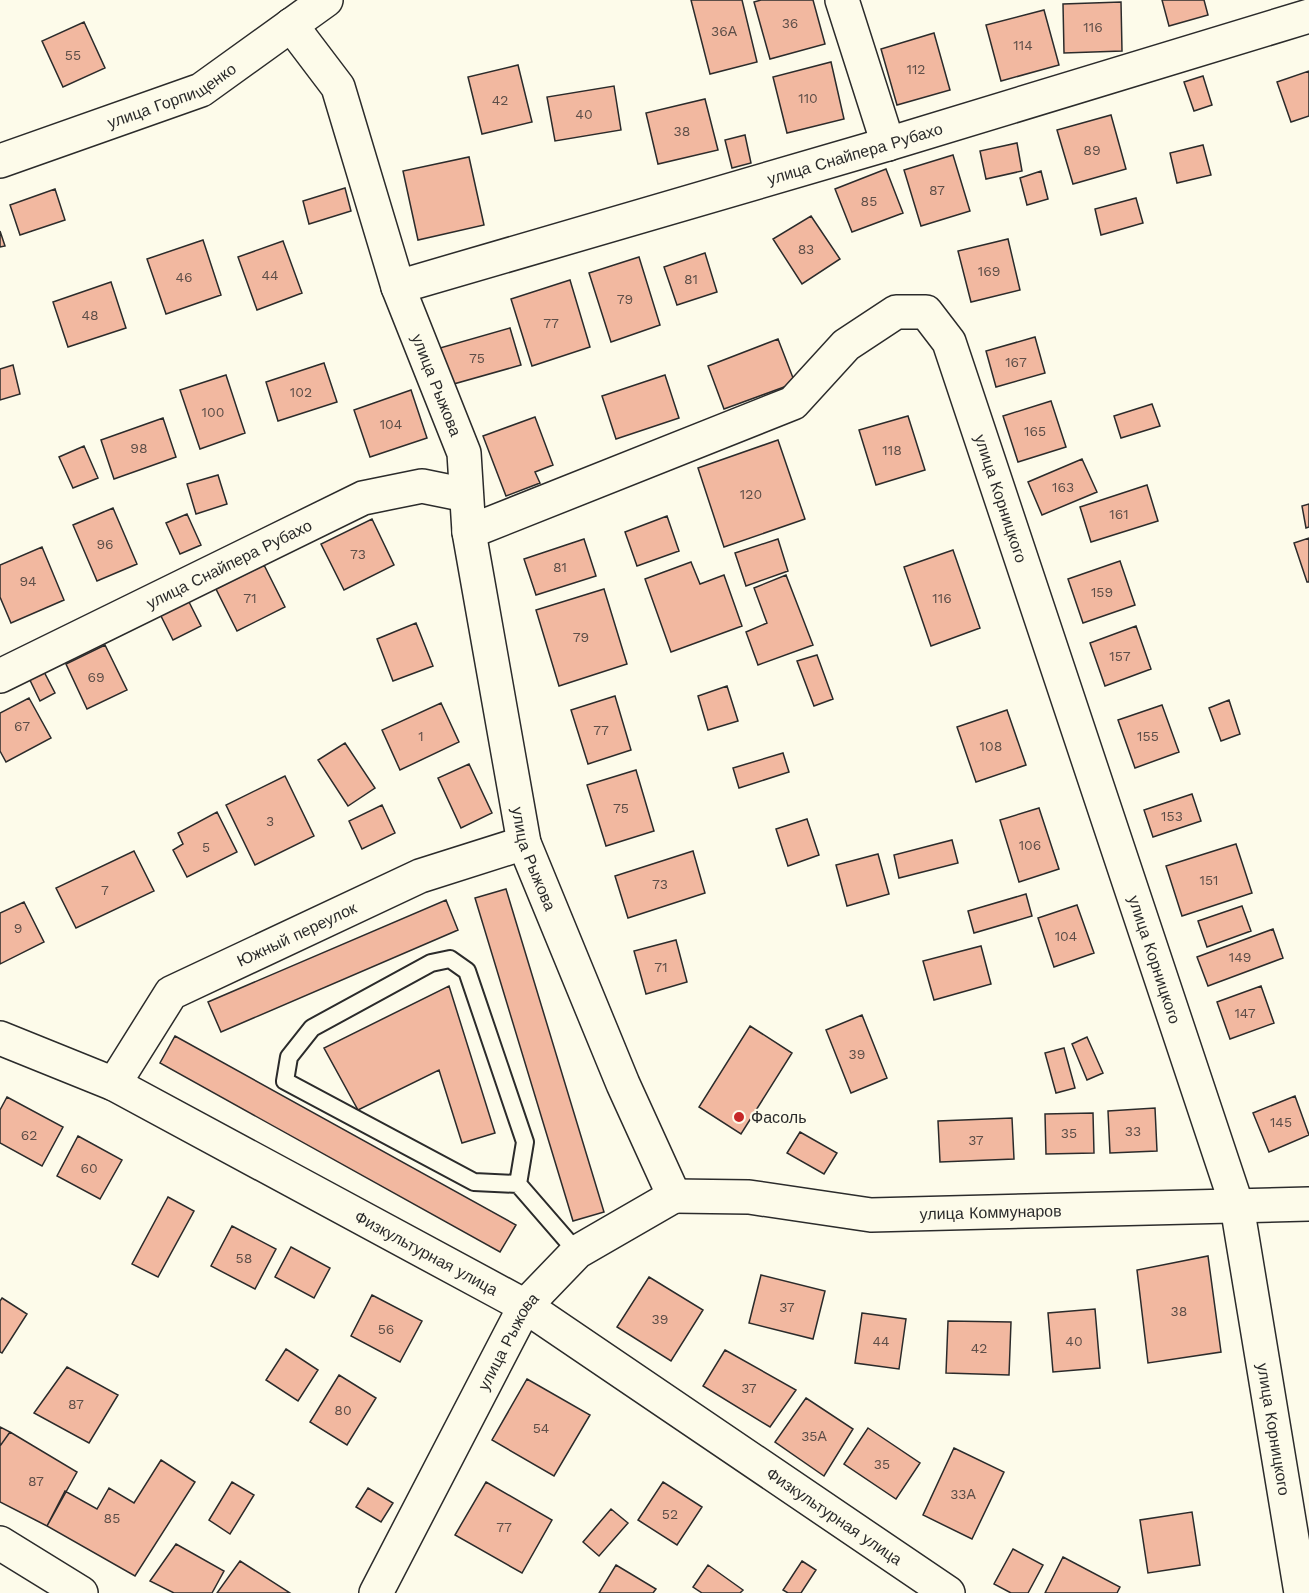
<svg xmlns="http://www.w3.org/2000/svg" width="1309" height="1593" font-family="'Work Sans',sans-serif">
<rect width="100%" height="100%" fill="#fdfbea"/>
<!-- building -->
<path fill="#f2b8a0" stroke="#2b2b2b" stroke-width="1.5" d="M691,0H742L757,62L710,74Z
M761,0H813L825,44L770,59L754,2Z
M1162,0H1204L1208,15L1169,26Z
M1121,2L1122,51L1064,53L1063,4Z
M1044,10L1059,65L1001,81L986,25Z
M84,22L105,68L63,87L42,41Z
M934,33L950,90L897,105L881,49Z
M831,62L844,119L787,133L773,77Z
M518,65L532,122L482,134L468,77Z
M1309,71V116L1291,122L1277,82Z
M1203,76L1212,105L1194,111L1184,82Z
M614,86L621,130L555,141L547,97Z
M705,99L718,150L658,164L646,113Z
M1111,115L1126,169L1073,184L1057,130Z
M745,135L751,163L732,168L725,140Z
M1017,143L1022,171L986,179L980,151Z
M1203,145L1211,175L1177,183L1170,153Z
M953,155L970,211L921,226L904,170Z
M469,157L484,225L418,240L403,171Z
M886,169L903,213L852,232L835,189Z
M1041,171L1048,199L1027,205L1020,178Z
M345,188L351,211L309,224L303,201Z
M55,189L65,220L20,235L10,205Z
M1136,198L1143,223L1101,235L1095,209Z
M811,216L840,259L802,284L773,239Z
M0,231L5,246L0,247Z
M1008,239L1020,290L971,302L958,251Z
M203,240L221,295L166,314L147,259Z
M283,241L302,293L257,310L238,257Z
M705,253L717,292L677,305L664,267Z
M639,257L660,325L611,342L589,273Z
M570,280L590,347L532,366L511,299Z
M111,282L126,328L68,347L53,302Z
M510,328L521,365L443,387L433,350Z
M1035,337L1045,373L996,387L986,351Z
M778,339L795,383L724,409L708,366Z
M324,363L337,402L278,421L266,382Z
M13,365L20,394L0,400V369Z
M226,375L245,433L200,449L180,390Z
M665,375L679,418L616,439L602,396Z
M411,390L427,438L370,457L354,410Z
M1051,401L1066,447L1018,462L1003,416Z
M1152,404L1160,426L1121,438L1114,416Z
M908,416L925,470L876,485L859,430Z
M535,417L553,465L535,472L540,483L506,496L483,436Z
M163,418L176,457L114,479L101,440Z
M778,440L805,519L724,547L698,468Z
M84,446L98,478L73,488L59,457Z
M1082,459L1097,492L1042,515L1028,482Z
M218,475L227,504L196,514L187,484Z
M1147,485L1158,521L1091,542L1080,507Z
M1309,504V527L1306,528L1302,506Z
M113,508L137,564L97,581L73,525Z
M187,514L201,545L180,554L166,523Z
M667,516L679,551L637,566L625,532Z
M372,519L394,565L344,590L321,544Z
M1309,538V582H1307L1294,543Z
M584,539L596,576L536,595L524,559Z
M778,539L788,571L746,586L735,553Z
M42,547L64,600L11,623L0,597V565Z
M953,550L980,628L931,646L904,567Z
M1120,561L1135,605L1083,623L1068,579Z
M691,562L700,584L724,575L742,626L671,652L645,579Z
M264,565L285,607L237,631L216,589Z
M786,575L813,645L758,665L746,632L767,623L754,588Z
M604,589L627,664L559,686L536,610Z
M187,598L201,626L173,640L159,612Z
M416,623L433,666L393,681L377,639Z
M1136,626L1151,669L1105,686L1090,643Z
M105,645L127,690L87,709L66,664Z
M817,655L833,699L814,706L797,661Z
M41,666L55,693L40,701L27,674Z
M727,686L738,721L708,730L698,696Z
M615,696L631,750L588,764L571,710Z
M29,698L51,738L6,762L0,751V713Z
M1229,700L1240,734L1221,741L1209,708Z
M441,703L459,742L400,770L382,730Z
M1162,705L1179,752L1135,768L1118,720Z
M1007,710L1026,765L976,782L957,727Z
M345,743L375,788L348,806L318,760Z
M783,753L789,772L739,788L733,768Z
M469,764L492,813L461,828L438,778Z
M636,770L654,831L606,846L587,785Z
M285,776L314,836L255,865L226,805Z
M1192,794L1201,821L1153,837L1144,810Z
M382,805L395,833L362,849L349,821Z
M1039,808L1059,869L1019,882L1000,820Z
M217,812L237,852L187,877L173,850L183,844L178,833Z
M807,819L819,855L788,866L776,829Z
M952,840L958,863L899,878L894,855Z
M1236,844L1252,893L1182,916L1166,866Z
M134,851L154,891L76,928L56,888Z
M693,851L705,893L628,918L615,876Z
M878,854L889,894L847,906L836,865Z
M506,889L604,1212L573,1221L475,898Z
M1026,894L1032,916L974,933L968,911Z
M446,900L458,930L221,1032L208,1002Z
M24,902L44,942L0,964V913Z
M1077,905L1094,953L1054,967L1038,918Z
M1242,906L1251,931L1207,947L1198,921Z
M1273,929L1283,958L1208,986L1197,957Z
M676,940L687,982L646,994L634,951Z
M981,946L991,984L934,1000L923,961Z
M449,986L495,1133L462,1143L439,1070L358,1110L324,1048Z
M1261,986L1274,1023L1230,1039L1217,1002Z
M862,1015L887,1078L851,1093L826,1030Z
M750,1026L792,1053L741,1134L699,1107Z
M175,1036L516,1225L500,1252L160,1063Z
M1087,1037L1103,1073L1087,1080L1072,1044Z
M1064,1048L1075,1088L1056,1093L1045,1053Z
M1295,1096L1309,1135L1269,1152L1253,1113Z
M7,1097L63,1127L42,1166L0,1143V1110Z
M1155,1108L1157,1151L1110,1153L1108,1111Z
M1093,1113L1094,1153L1046,1154L1045,1114Z
M1012,1118L1014,1159L940,1162L938,1121Z
M800,1132L837,1153L824,1174L787,1153Z
M78,1136L122,1160L100,1199L57,1176Z
M168,1197L194,1211L158,1277L132,1264Z
M232,1226L276,1249L255,1289L211,1266Z
M291,1247L330,1268L314,1298L275,1277Z
M1208,1256L1221,1352L1148,1363L1137,1270Z
M761,1275L825,1291L813,1339L749,1323Z
M649,1277L703,1310L671,1361L617,1327Z
M372,1295L422,1321L400,1362L351,1336Z
M2,1298L27,1314L2,1353L0,1352V1301Z
M1095,1309L1100,1368L1053,1372L1048,1313Z
M862,1313L906,1319L899,1369L855,1363Z
M948,1321L1011,1322L1009,1375L946,1373Z
M286,1349L318,1370L298,1401L266,1380Z
M725,1350L796,1390L770,1427L703,1386Z
M67,1367L118,1395L89,1443L34,1413Z
M339,1375L376,1398L347,1445L310,1422Z
M527,1379L590,1415L554,1476L492,1440Z
M806,1398L853,1429L824,1476L775,1442Z
M0,1427L10,1432L0,1446Z
M868,1428L920,1463L896,1499L844,1464Z
M10,1432L77,1472L47,1526L0,1502V1446Z
M954,1448L1004,1472L972,1539L923,1515Z
M161,1460L195,1482L135,1576L47,1526L65,1491L97,1509L109,1488L134,1503Z
M232,1482L254,1495L230,1534L209,1520Z
M486,1482L552,1520L522,1573L455,1535Z
M663,1482L702,1507L677,1545L638,1520Z
M368,1488L393,1503L381,1522L356,1507Z
M611,1509L628,1523L599,1556L583,1542Z
M1192,1512L1200,1565L1148,1573L1140,1520Z
M176,1544L224,1571L212,1593H174L150,1581Z
M1013,1549L1043,1565L1028,1593H1011L994,1584Z
M1063,1557L1120,1587L1117,1593H1045Z
M240,1561L290,1593H217Z
M802,1561L816,1570L801,1593H788L783,1590Z
M616,1565L656,1589L653,1593H599Z
M708,1565L743,1590L740,1593H702L693,1587Z"/>
<g fill="none" stroke-linecap="round" stroke-linejoin="round">
<!-- lane casing -->
<g stroke="#2b2b2b" stroke-width="20">
<path id="lane" d="M518,1184L525,1142L467,971L450,959L431,963L312,1028L289,1057L285,1081L474,1182L518,1184L577,1252"/>
</g>
<!-- street casing -->
<g stroke="#2b2b2b" stroke-width="36">
<g id="street">
<path d="M842,0L888,144"/>
<path id="s1" d="M291,25L338,87L398,287L464,453L469,532L524,843L623,1084L674,1196"/>
<path id="s2" d="M0,161L201,90L326,0"/>
<path id="s3" d="M398,287L888,144L1309,16"/>
<path id="s4" d="M469,532L793,403L846,345L896,312H926L949,342L1237,1206L1301,1593"/>
<path id="s5" d="M0,676L363,498L422,486L466,495"/>
<path id="s6" d="M0,1038L114,1084L525,1306L948,1593"/>
<path id="s7" d="M114,1084L171,993L420,876L524,843"/>
<path id="s8" d="M674,1196L749,1197L871,1215L1309,1204"/>
<path d="M0,1543L81,1593"/>
<path id="s9" d="M376,1593L525,1306L577,1252L674,1196"/>
</g>
</g>
<!-- lane -->
<use href="#lane" stroke="#fdfbea" stroke-width="16"/>
<!-- street -->
<use href="#street" stroke="#fdfbea" stroke-width="33"/>
</g>
<!-- markers -->
<circle fill="#c62828" stroke="#fdfbea" stroke-width="2" cx="739" cy="1117" r="6"/>
<g text-anchor="middle" dominant-baseline="central" stroke-width="4.5" stroke-linejoin="round" paint-order="stroke">
<!-- number labels -->
<g font-size="14" fill="#5d4e48">
<text x="790" y="23">36</text>
<text x="1093" y="27">116</text>
<text x="724" y="31">36А</text>
<text x="1023" y="45">114</text>
<text x="73" y="55">55</text>
<text x="916" y="69">112</text>
<text x="808" y="98">110</text>
<text x="500" y="100">42</text>
<text x="584" y="114">40</text>
<text x="682" y="131">38</text>
<text x="1092" y="150">89</text>
<text x="937" y="190">87</text>
<text x="869" y="201">85</text>
<text x="806" y="249">83</text>
<text x="989" y="271">169</text>
<text x="270" y="275">44</text>
<text x="184" y="277">46</text>
<text x="691" y="279">81</text>
<text x="625" y="299">79</text>
<text x="90" y="315">48</text>
<text x="551" y="323">77</text>
<text x="477" y="358">75</text>
<text x="1016" y="362">167</text>
<text x="301" y="392">102</text>
<text x="213" y="412">100</text>
<text x="391" y="424">104</text>
<text x="1035" y="431">165</text>
<text x="139" y="448">98</text>
<text x="892" y="450">118</text>
<text x="1063" y="487">163</text>
<text x="751" y="494">120</text>
<text x="1119" y="514">161</text>
<text x="105" y="544">96</text>
<text x="358" y="554">73</text>
<text x="560" y="567">81</text>
<text x="28" y="581">94</text>
<text x="1102" y="592">159</text>
<text x="250" y="598">71</text>
<text x="942" y="598">116</text>
<text x="581" y="637">79</text>
<text x="1120" y="656">157</text>
<text x="96" y="677">69</text>
<text x="22" y="726">67</text>
<text x="601" y="730">77</text>
<text x="421" y="736">1</text>
<text x="1148" y="736">155</text>
<text x="991" y="746">108</text>
<text x="621" y="808">75</text>
<text x="1172" y="816">153</text>
<text x="270" y="821">3</text>
<text x="1030" y="845">106</text>
<text x="206" y="847">5</text>
<text x="1209" y="880">151</text>
<text x="660" y="884">73</text>
<text x="105" y="890">7</text>
<text x="18" y="928">9</text>
<text x="1066" y="936">104</text>
<text x="1240" y="957">149</text>
<text x="661" y="967">71</text>
<text x="1245" y="1013">147</text>
<text x="857" y="1054">39</text>
<text x="1281" y="1122">145</text>
<text x="1133" y="1131">33</text>
<text x="1069" y="1133">35</text>
<text x="29" y="1135">62</text>
<text x="976" y="1140">37</text>
<text x="89" y="1168">60</text>
<text x="244" y="1258">58</text>
<text x="787" y="1307">37</text>
<text x="1179" y="1311">38</text>
<text x="660" y="1319">39</text>
<text x="386" y="1329">56</text>
<text x="881" y="1341">44</text>
<text x="1074" y="1341">40</text>
<text x="979" y="1348">42</text>
<text x="749" y="1388">37</text>
<text x="76" y="1404">87</text>
<text x="343" y="1410">80</text>
<text x="541" y="1428">54</text>
<text x="814" y="1436">35А</text>
<text x="882" y="1464">35</text>
<text x="36" y="1481">87</text>
<text x="963" y="1494">33А</text>
<text x="670" y="1514">52</text>
<text x="112" y="1518">85</text>
<text x="504" y="1527">77</text>
</g>
<!-- street labels -->
<g font-size="16" fill="#2b2b2b" stroke="#fdfbea">
<text stroke="none"><textPath href="#s2" startOffset="184">улица Горпищенко</textPath></text>
<text stroke="none"><textPath href="#s3" startOffset="476">улица Снайпера Рубахо</textPath></text>
<text stroke="none"><textPath href="#s1" startOffset="392">улица Рыжова</textPath></text>
<text stroke="none"><textPath href="#s4" startOffset="720">улица Корницкого</textPath></text>
<text stroke="none"><textPath href="#s5" startOffset="255">улица Снайпера Рубахо</textPath></text>
<text stroke="none"><textPath href="#s1" startOffset="878">улица Рыжова</textPath></text>
<text stroke="none"><textPath href="#s7" startOffset="246">Южный переулок</textPath></text>
<text stroke="none"><textPath href="#s4" startOffset="1206">улица Корницкого</textPath></text>
<text stroke="none"><textPath href="#s8" startOffset="318">улица Коммунаров</textPath></text>
<text stroke="none"><textPath href="#s6" startOffset="478">Физкультурная улица</textPath></text>
<text stroke="none"><textPath href="#s9" startOffset="284">улица Рыжова</textPath></text>
<text stroke="none"><textPath href="#s4" startOffset="1692">улица Корницкого</textPath></text>
<text stroke="none"><textPath href="#s6" startOffset="964">Физкультурная улица</textPath></text>
</g>
<!-- poi labels -->
<g font-size="16" fill="#2b2b2b" stroke="#fdfbea" text-anchor="start">
<text x="751" y="1117">Фасоль</text>
</g>
</g>
</svg>
